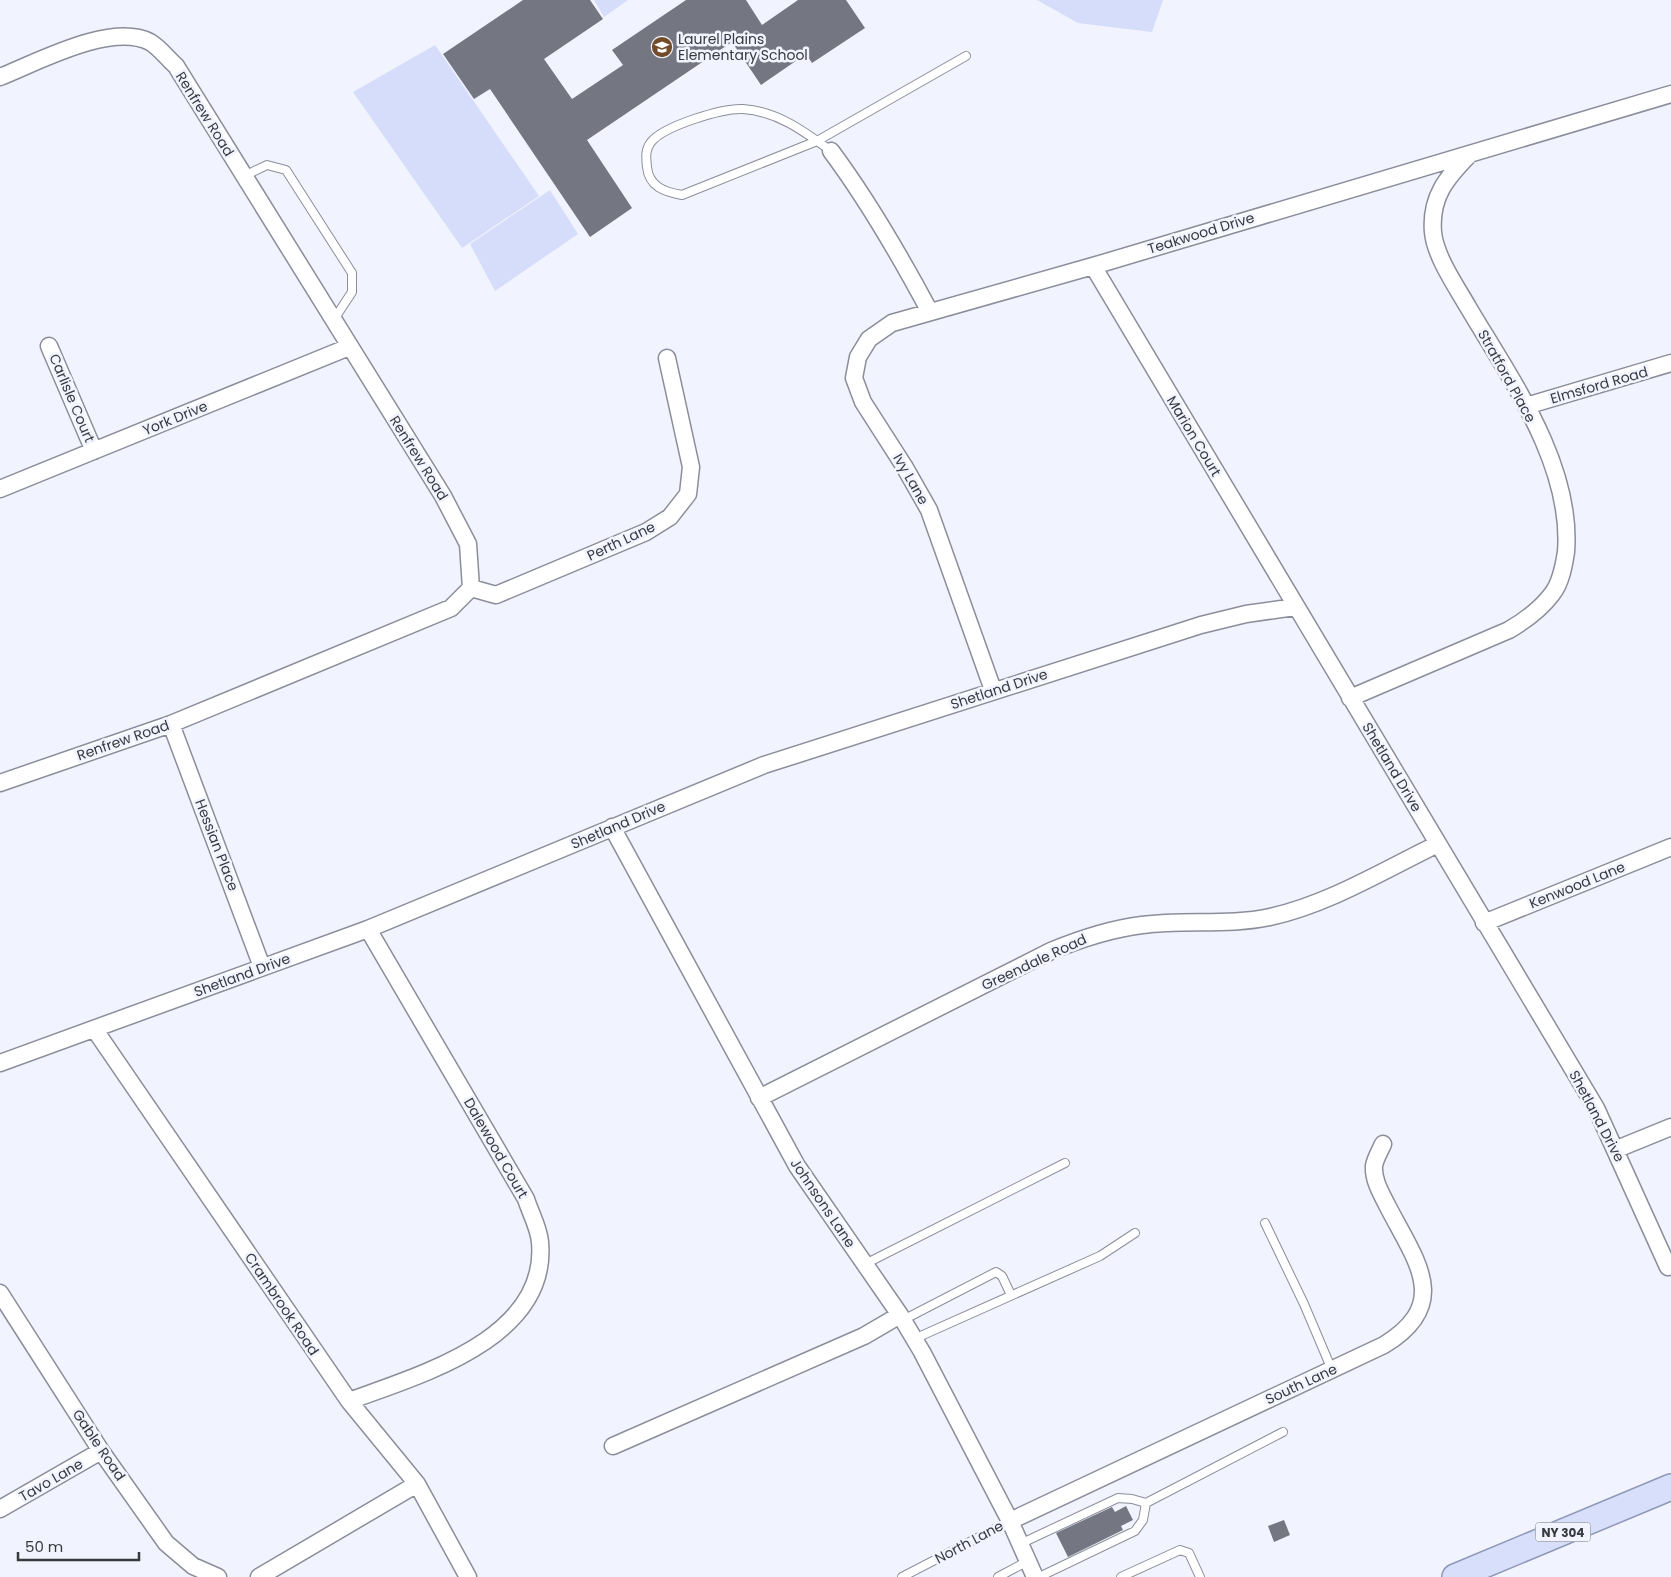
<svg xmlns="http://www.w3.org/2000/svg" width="1671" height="1577" font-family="Poppins,sans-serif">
<rect width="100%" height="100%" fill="#f1f4fe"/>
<!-- green -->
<path fill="#d5ddfa" d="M594,0H628L604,17Z
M1037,0H1163L1152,32L1078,23Z
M435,45L539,196L462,248L353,92Z
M550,190L578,234L495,291L470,244Z"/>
<!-- building -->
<path fill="#747782" d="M523,0H590L603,19L544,59L572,99L623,65L612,50L686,0H746L762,25L798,0H846L865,28L812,63L806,54L761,85L732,42L587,140L632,208L590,237L490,89L474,99L443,54Z
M1126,1506L1133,1520L1121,1526L1123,1530L1068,1557L1056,1533L1112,1507L1115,1512Z
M1284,1520L1290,1535L1274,1542L1268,1526Z"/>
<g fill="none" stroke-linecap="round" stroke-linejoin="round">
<!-- service casing -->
<g stroke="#8b8e9a" stroke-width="10">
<path id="service" d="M831,151C805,132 777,111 743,109C722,108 664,126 651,142C645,150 646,157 647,167C649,187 665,192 682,195L817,141L966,56
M244,176L267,165L286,170L352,273V292L333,321
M1265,1223L1304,1304L1332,1370
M865,1264L1065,1163
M903,1320L996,1272L1002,1276L1011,1295
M914,1339L1100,1256L1135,1233
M1146,1503L1283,1432
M1020,1544L1118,1498L1132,1499L1146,1503L1143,1520L1135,1531L1039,1577
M902,1577L1010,1521
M998,1577L1028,1561
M1121,1577L1180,1550L1189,1553L1200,1577"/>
</g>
<!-- minor casing -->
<g stroke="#8b8e9a" stroke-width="19">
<path id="minor" d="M0,77C38,62 111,22 150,42C159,47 168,59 176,66L443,496L468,544L471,588
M831,151C869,202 900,256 930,312
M1093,266L1596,1108L1668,1267
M49,346L94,451
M1526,406L1671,363
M0,489L349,347
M471,588L496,595L646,532L670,517L688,494L691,467L667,358
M993,690L929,510L904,466L863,402L854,378L858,357L869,339L892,323L1093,266L1671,94
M1350,698L1509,630C1526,620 1540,610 1552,594C1561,583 1564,565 1566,552C1573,465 1510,378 1468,307C1456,286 1435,256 1433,232C1430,197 1447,177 1470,154
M171,724L262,967
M0,783L171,724L451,608L471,588
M612,827L797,1166L900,1315L922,1352L1010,1521L1035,1577
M1484,923L1671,847
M95,1030L349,1401L417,1484L468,1577
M0,1063L368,929L764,765L1201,625L1246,614L1295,607
M759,1098L1051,951C1080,939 1110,929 1142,925C1184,919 1228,926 1270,917C1329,904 1384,870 1438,844
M1617,1149L1671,1127
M0,1293L101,1451L166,1543L193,1566L218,1577
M349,1401C419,1375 549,1339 540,1242C539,1228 530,1212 526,1199L368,929
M613,1446L864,1336L900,1315
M0,1509L101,1451
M1010,1521L1384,1345C1453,1303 1415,1260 1387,1205C1381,1193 1373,1180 1374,1166C1375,1159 1380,1151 1383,1144
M259,1577L417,1484"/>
</g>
<!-- primary casing -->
<g stroke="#8e97b6" stroke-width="28">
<path id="primary" d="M1455,1577L1671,1487"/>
</g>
<!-- service -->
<use href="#service" stroke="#fff" stroke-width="8"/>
<!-- minor -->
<use href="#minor" stroke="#fff" stroke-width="16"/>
<!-- primary -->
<use href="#primary" stroke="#d7dffa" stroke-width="25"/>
</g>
<!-- icons -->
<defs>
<g id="school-disc" transform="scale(1.125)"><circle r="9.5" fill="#724c28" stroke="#f1f4fe"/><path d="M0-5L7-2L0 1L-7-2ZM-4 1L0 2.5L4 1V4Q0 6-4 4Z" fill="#fff"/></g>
</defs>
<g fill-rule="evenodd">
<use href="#school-disc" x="662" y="47"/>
</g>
<g text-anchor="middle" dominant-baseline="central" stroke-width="5" stroke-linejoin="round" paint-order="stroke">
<!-- shield labels -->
<rect fill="#f1f4fe" stroke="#6f7178" stroke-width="1" x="1535.5" y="1522.5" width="55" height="19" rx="4"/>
<g font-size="12" font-weight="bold" fill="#37393e">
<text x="1563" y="1532">NY 304</text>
</g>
<!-- poi labels -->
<g font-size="14" fill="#37393e" stroke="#f1f4fe" text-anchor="start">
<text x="678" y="39">Laurel Plains<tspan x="678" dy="16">Elementary School</tspan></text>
</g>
<!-- street labels -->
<g font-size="14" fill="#37393e" stroke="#f1f4fe">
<text transform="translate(205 114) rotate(58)">Renfrew Road</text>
<text transform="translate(1201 233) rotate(-17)">Teakwood Drive</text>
<text transform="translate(1507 376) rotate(61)">Stratford Place</text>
<text transform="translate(1599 385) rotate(-16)">Elmsford Road</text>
<text transform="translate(72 398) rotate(67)">Carlisle Court</text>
<text transform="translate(175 418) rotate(-22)">York Drive</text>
<text transform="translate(1194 436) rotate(59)">Marion Court</text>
<text transform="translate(419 458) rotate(58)">Renfrew Road</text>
<text transform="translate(911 479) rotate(60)">Ivy Lane</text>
<text transform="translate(621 541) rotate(-25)">Perth Lane</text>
<text transform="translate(999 689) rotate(-18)">Shetland Drive</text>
<text transform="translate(123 740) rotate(-19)">Renfrew Road</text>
<text transform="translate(1392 767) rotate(59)">Shetland Drive</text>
<text transform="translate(618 825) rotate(-23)">Shetland Drive</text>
<text transform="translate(217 845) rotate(69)">Hessian Place</text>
<text transform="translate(1577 885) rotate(-22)">Kenwood Lane</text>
<text transform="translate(1034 962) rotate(-25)">Greendale Road</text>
<text transform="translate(242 975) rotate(-20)">Shetland Drive</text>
<text transform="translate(1597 1116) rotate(62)">Shetland Drive</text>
<text transform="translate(496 1148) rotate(60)">Dalewood Court</text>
<text transform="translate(823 1203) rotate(56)">Johnsons Lane</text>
<text transform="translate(282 1304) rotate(56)">Crambrook Road</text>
<text transform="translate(1301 1384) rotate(-25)">South Lane</text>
<text transform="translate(99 1445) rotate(56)">Gable Road</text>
<text transform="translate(51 1480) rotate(-30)">Tavo Lane</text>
<text transform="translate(969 1542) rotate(-28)">North Lane</text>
</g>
</g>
<!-- scale -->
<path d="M18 1552v8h121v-8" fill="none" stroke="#37393e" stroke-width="2.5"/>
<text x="25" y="1552" font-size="15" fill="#37393e" stroke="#f1f4fe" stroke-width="4" paint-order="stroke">50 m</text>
</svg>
